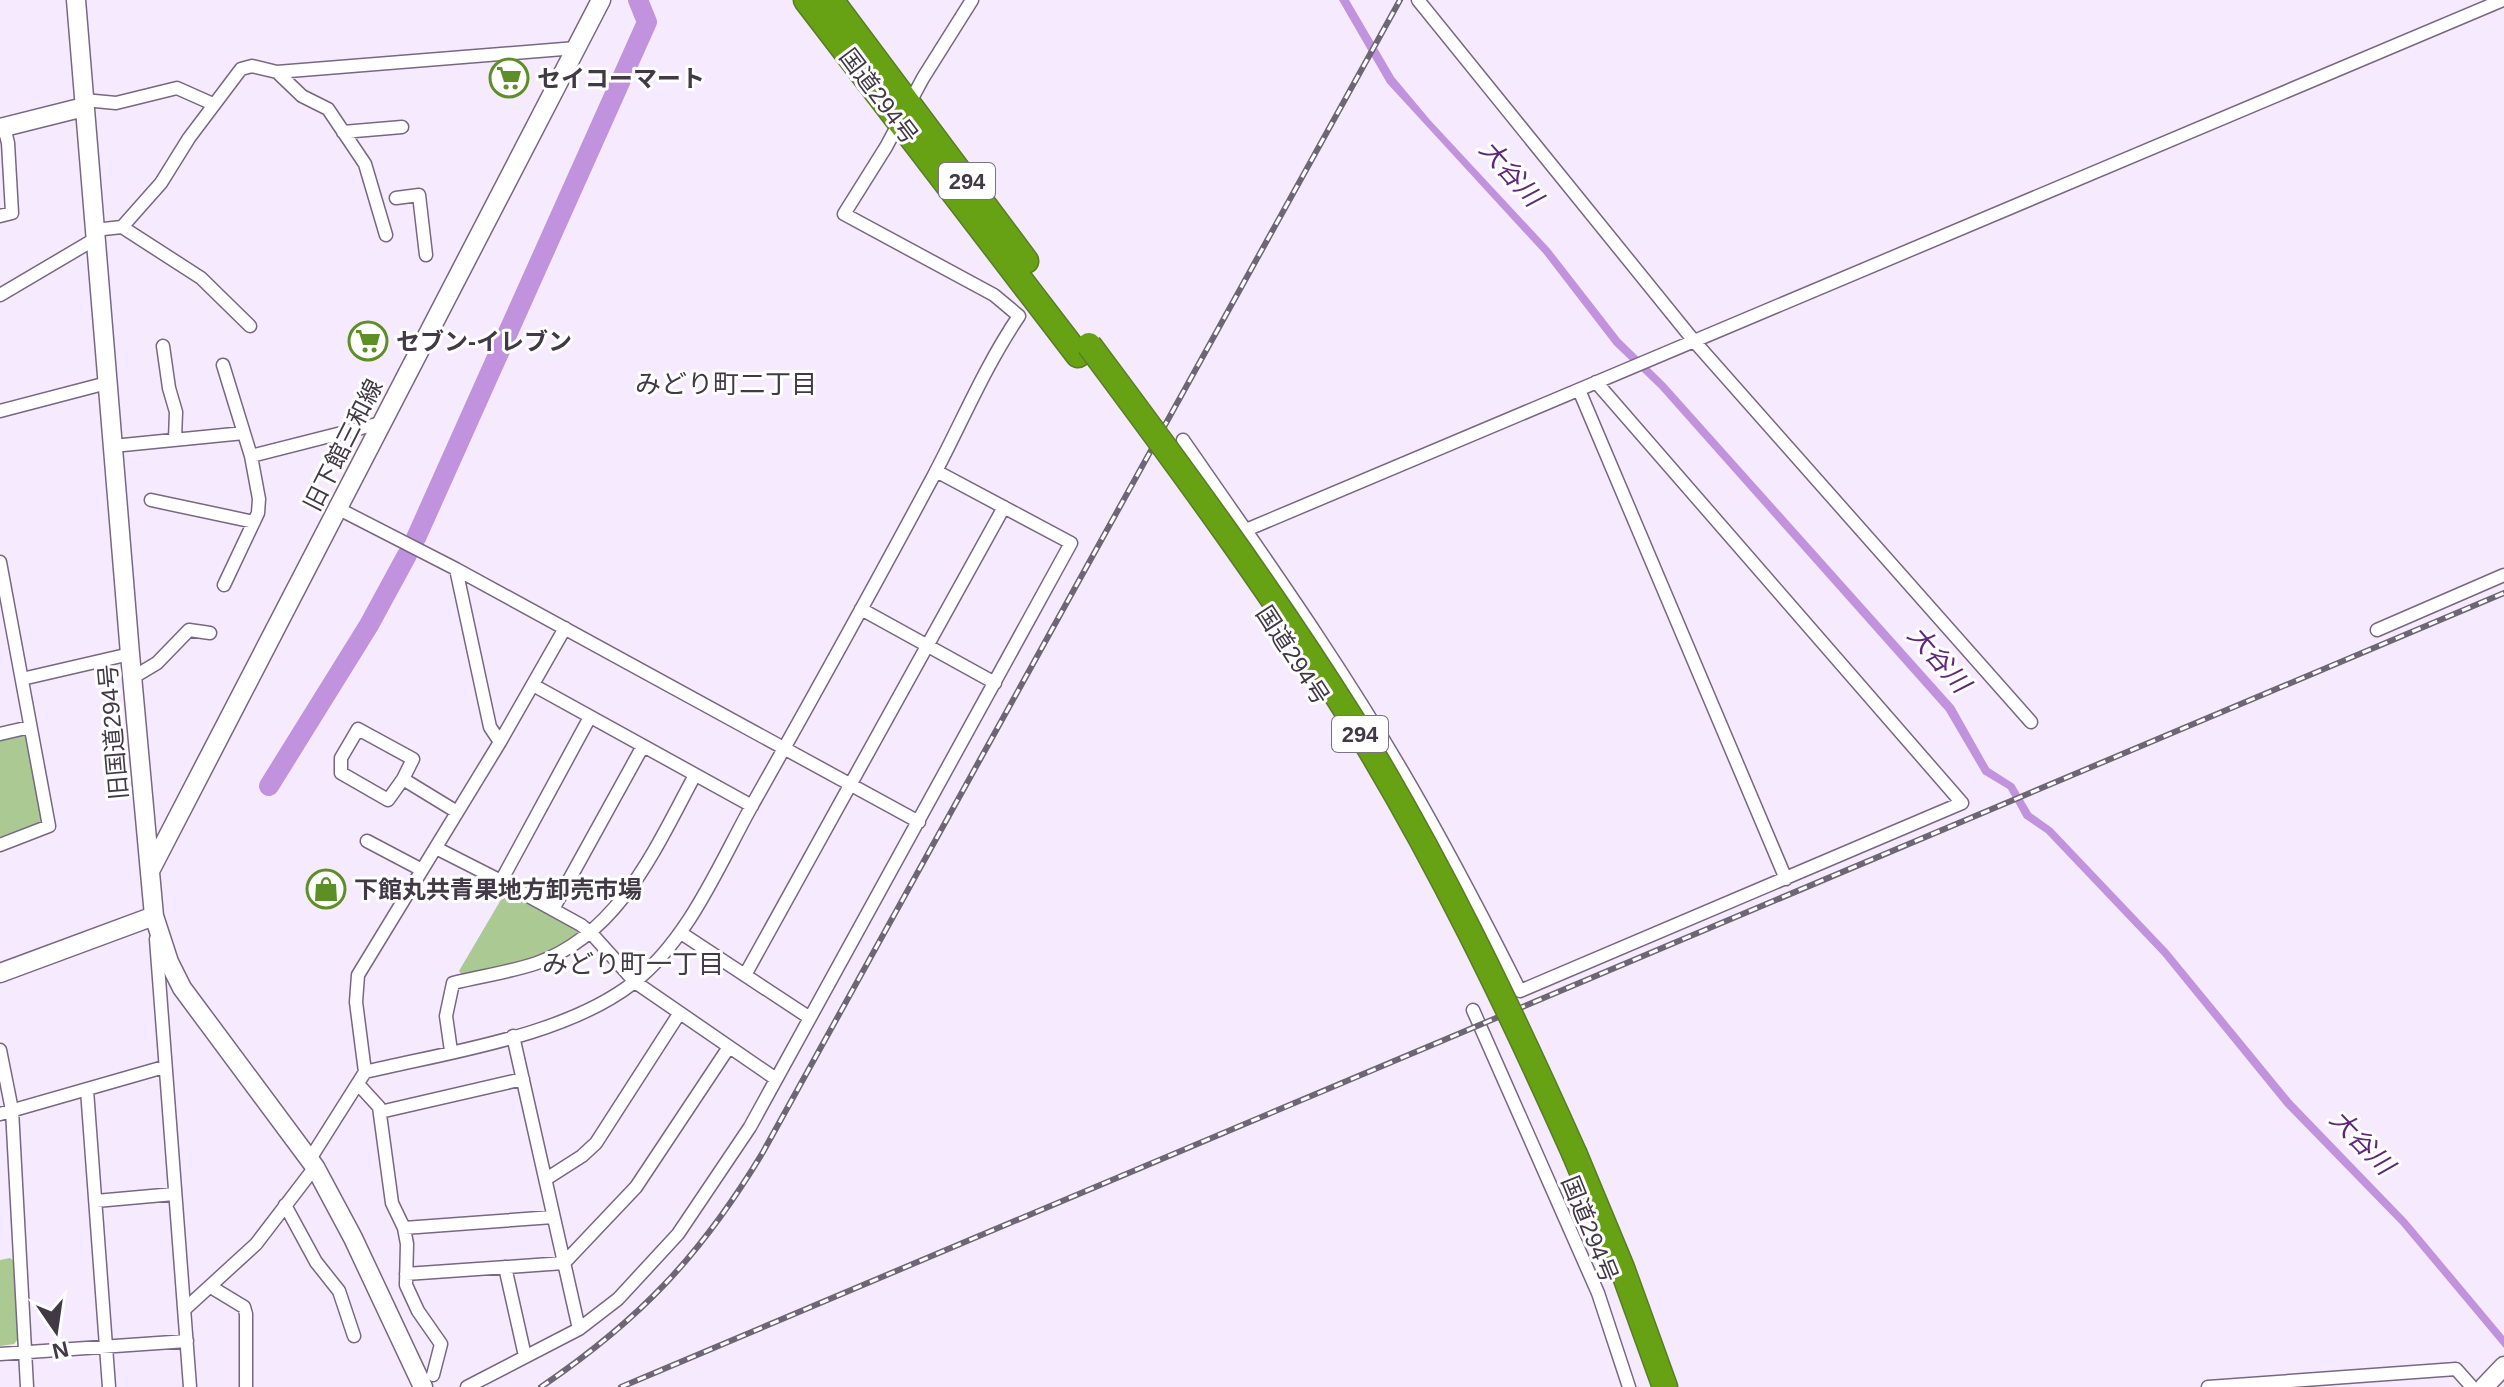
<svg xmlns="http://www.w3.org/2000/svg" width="2504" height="1387" font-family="Arial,'Noto Sans JP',sans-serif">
<rect width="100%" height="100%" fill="#f6ebfe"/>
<!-- green -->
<path fill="#abc992" d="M26,733L42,819L39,824L0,840V737Z
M506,891L578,929V937L542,956L463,976L459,971Z
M10,1258L14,1261L19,1338L14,1344L0,1346V1260Z"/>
<!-- water -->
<path fill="#c193de" d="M1339,0H1349L1394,77L1430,120L1550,249L1620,339L1665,383L1954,706L1989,768L2014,784L2031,813L2052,828L2168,950L2292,1101L2407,1220L2504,1336V1348L2401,1225L2285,1106L2162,955L2046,833L2024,818L2008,789L1983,774L1946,711L1659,388L1614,345L1544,254L1387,83Z"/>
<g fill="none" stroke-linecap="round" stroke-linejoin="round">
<!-- river -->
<path stroke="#c193de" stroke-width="20" d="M416,538L647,22L638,0
M269,786L369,625L407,555"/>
<!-- street casing -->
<g stroke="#786783" stroke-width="15">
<path id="street" d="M1418,0L1694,341L2031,722
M277,72L302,96L328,109L365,164L386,235
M84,100L116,103L177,88L213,104
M343,132L402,127
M396,198L419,195L426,255
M0,216L12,213L8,143L4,127
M122,227L201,278L250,326
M94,230L122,227L161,183L189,138L241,69L252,66L277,72L576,48
M0,295L95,239
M163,346L169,388L176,412L175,439
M223,365L251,456L381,423
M1579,390L1786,879
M0,411L107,383
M1183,440C1265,558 1349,676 1420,802C1455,864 1488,927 1520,991L1962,803L1596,382
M113,446L244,433
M151,500L254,522
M337,508L456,569L919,822
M1246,530L2503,0
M0,562L49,826L0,845
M456,569L490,727L500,742
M224,585L258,513L259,499L251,456
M861,609L995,683
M2377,630L2504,575
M132,678L157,663L189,630L210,633
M22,679L130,654
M533,685L752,806
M590,717L501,881L581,925L591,933L635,982L776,1079
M0,734L30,727
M403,779L413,759L358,729L341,758V773L388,800L403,779L457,812
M367,841L422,870
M436,848L501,881
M553,909L643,746
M681,933L810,1018
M156,939L190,1387
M745,975L1004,507
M1473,1010L1598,1293L1629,1387
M513,1036L579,1329
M0,1050L12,1110L27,1387
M451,1051L446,1016L453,983C481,976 511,972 537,963C620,933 656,847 695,775
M365,1072C449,1052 565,1036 633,983C688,940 717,869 750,809C812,699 874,587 934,475C962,422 985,366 1019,316L994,295L844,214L886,147L923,78L972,0
M358,1084L379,1107L392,1203L404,1228L407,1244L406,1285L418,1311L441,1344L433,1375
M87,1090L109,1387
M380,1112L523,1079
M0,1114L164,1067
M310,1159L365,1072L356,1002L358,975L500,742L565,628
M546,1179L582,1156L596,1143L679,1014
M96,1201L174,1194
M285,1205L316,1262L339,1291L354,1336
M404,1228L553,1217
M505,1267L525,1356
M406,1274L564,1263L636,1187L729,1047
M211,1287L244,1307L246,1314V1387
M185,1309L256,1244L315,1167
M0,1354L187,1341
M467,1387L579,1329L618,1299L678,1234L750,1127L1071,543L936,471
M2208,1387L2456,1369L2472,1387"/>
</g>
<!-- secondary casing -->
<g stroke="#786783" stroke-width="21">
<path id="secondary" d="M76,0L130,654L154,916L169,962L182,988L315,1167L353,1238L423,1387
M0,128L84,107
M151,869L601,0
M0,973L154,916
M2484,1387L2504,1366"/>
</g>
<!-- highway casing -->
<g stroke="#597d25" stroke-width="27">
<path id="highway" d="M806,0L1078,355
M831,0L1026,261
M1575,1155L1622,1268L1665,1387"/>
</g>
<!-- street -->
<use href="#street" stroke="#fff" stroke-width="12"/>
<!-- secondary -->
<use href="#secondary" stroke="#fff" stroke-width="18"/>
<!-- highway -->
<use href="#highway" stroke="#66a213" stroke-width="24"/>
<!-- rail casing -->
<g stroke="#6e6674" stroke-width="6">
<path id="rail" d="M541,1387C641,1319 701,1255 763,1152L1400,0
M621,1387L2504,593"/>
</g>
<!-- rail -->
<use href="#rail" stroke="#fff" stroke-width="3" stroke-dasharray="9" stroke-linecap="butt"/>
<!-- highway-bridge casing -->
<g stroke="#597d25" stroke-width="27" stroke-linecap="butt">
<path id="highway-bridge" d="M1089,345C1180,467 1270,589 1351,718C1437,857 1508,1005 1575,1155"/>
</g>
<!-- highway-bridge -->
<use href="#highway-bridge" stroke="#66a213" stroke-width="24"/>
</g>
<!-- icons -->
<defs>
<g id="supermarket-ring" transform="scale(2)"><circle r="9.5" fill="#fff" stroke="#5e8f26" stroke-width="1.5"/><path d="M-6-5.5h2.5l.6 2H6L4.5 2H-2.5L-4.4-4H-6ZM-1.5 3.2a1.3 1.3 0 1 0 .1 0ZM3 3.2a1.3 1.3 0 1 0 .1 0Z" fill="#5e8f26"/></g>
<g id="shop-ring" transform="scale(2)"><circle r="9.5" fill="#fff" stroke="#5e8f26" stroke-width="1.5"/><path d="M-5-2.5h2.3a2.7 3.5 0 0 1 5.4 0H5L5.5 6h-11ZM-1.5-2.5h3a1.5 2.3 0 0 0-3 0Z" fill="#5e8f26"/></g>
</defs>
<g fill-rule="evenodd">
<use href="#supermarket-ring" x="509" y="78"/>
<use href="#supermarket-ring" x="368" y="341"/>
<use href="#shop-ring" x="326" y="889"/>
</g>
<g text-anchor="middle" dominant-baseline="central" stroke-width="6" stroke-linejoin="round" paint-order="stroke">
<!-- shield labels -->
<g fill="#fff" stroke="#7a747e" stroke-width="2">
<rect x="939" y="163" width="56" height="36" rx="6"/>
<rect x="1332" y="716" width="56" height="36" rx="6"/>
</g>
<g font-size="22" font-weight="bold" fill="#413946">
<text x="967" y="181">294</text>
<text x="1360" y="734">294</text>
</g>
<!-- poi labels -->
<g font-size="24" font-weight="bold" fill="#413946" stroke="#fff" text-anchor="start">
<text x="537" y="78">セイコーマート</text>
<text x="396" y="341">セブン-イレブン</text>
<text x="354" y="889">下館丸共青果地方卸売市場</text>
</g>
<!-- street labels -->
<g font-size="24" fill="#413946" stroke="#fff">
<text transform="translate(879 96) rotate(53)">国道294号</text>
<text transform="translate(343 445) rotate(-63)">旧下館三和線</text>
<text transform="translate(1293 655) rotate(57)">国道294号</text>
<text transform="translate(113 732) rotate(-95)">旧国道294号</text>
<text transform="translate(1590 1229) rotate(68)">国道294号</text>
</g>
<!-- water labels -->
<g font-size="26" font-style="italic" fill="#60267e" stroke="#fff">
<text transform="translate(1511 173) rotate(48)">大谷川</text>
<text transform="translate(1939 659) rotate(49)">大谷川</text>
<text transform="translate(2362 1142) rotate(46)">大谷川</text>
</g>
<!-- neighbourhood labels -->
<g font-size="26" fill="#413946" stroke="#fff">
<text x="726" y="384">みどり町二丁目</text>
<text x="633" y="964">みどり町一丁目</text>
</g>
</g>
<!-- north arrow -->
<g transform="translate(56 1331) rotate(167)" stroke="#ffffff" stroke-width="6" paint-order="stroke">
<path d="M0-6L14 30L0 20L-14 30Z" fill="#413946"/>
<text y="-12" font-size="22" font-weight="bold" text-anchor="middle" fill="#413946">N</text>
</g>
</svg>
